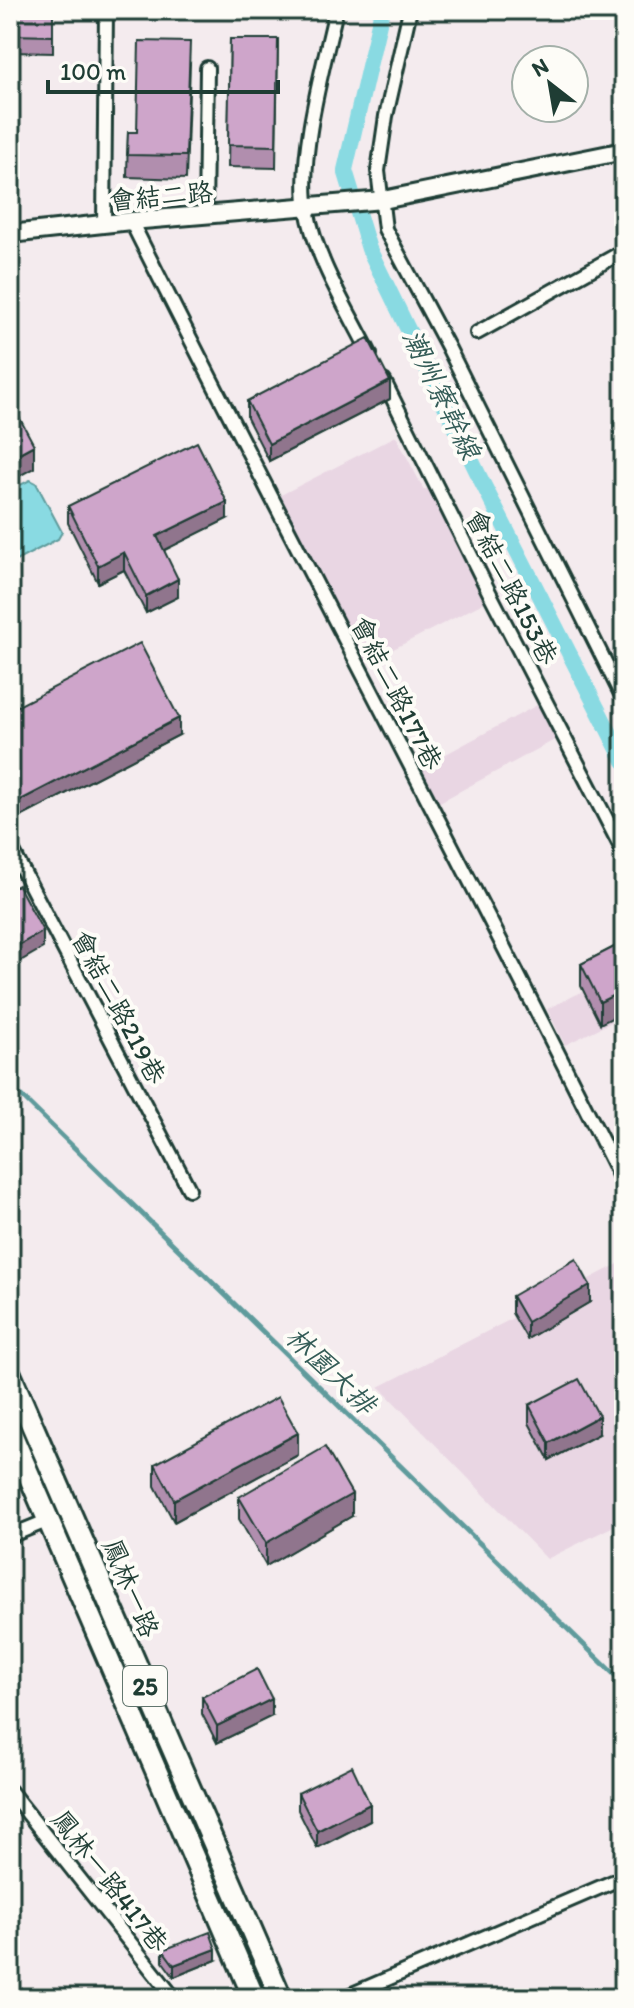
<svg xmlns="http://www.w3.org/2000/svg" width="634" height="2008" font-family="Itim,'LXGW WenKai TC',sans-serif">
<rect width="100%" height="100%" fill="#f4ebee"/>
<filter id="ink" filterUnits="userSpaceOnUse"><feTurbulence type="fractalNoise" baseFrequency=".0125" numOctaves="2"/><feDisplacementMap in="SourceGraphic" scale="16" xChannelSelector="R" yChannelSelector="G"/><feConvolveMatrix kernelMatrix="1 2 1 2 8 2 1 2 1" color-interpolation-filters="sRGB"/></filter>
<g filter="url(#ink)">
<!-- built -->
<path fill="#e9d6e3" d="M396,436L424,490L433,486L491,599L364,664L279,496Z
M541,703L560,737L438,803L420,768Z
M624,971V1016L565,1045L547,1009Z
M624,1261V1521L547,1559L379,1387Z"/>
<!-- water -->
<path fill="#89dae2" stroke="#5f9b9c" stroke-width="2" d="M30,480L36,483L62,532L58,539L10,564V490Z"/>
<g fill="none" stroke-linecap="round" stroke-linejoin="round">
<!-- stream -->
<path stroke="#5f9b9c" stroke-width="5" d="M10,1085L624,1684"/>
<!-- canal -->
<path stroke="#89dae2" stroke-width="16" d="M382,10L345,170L369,249L482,482L624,761"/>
<!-- minor casing -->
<g stroke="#1f3d34" stroke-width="18">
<path id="minor" d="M336,10C324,64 298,155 307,209C316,260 347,308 370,354
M410,10L386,116L378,171L385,229L448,347L624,700
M205,215L207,68
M131,221C292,544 464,862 624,1185
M104,225L106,10
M477,333L624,251
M384,381L489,592L624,853
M10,846L189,1189
M10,1536L49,1520
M10,1791L174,1998
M343,1998L624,1877"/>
</g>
<!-- tertiary casing -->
<g stroke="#1f3d34" stroke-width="22">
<path id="tertiary" d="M10,234L131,221L383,200L624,151"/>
</g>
<!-- primary casing -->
<g stroke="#1f3d34" stroke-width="26">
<path id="primary" d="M10,1374L281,1998
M10,1431L254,1998"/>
</g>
<!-- minor -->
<use href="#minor" stroke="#fdfcf7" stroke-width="12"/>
<!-- tertiary -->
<use href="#tertiary" stroke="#fdfcf7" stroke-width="16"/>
<!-- primary -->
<use href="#primary" stroke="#fdfcf7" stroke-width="20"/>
</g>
<!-- wall -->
<path fill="#b18eae" stroke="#1f3d34" stroke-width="2" d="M10,10H53V53L10,52Z
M216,10H298V11Z
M230,39H278L276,168L228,167Z
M190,64L186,179L127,177L128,132H137Z
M390,399L269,461L247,418V401Z
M68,506L227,519L164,550L178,597L146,613L124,570L98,583L68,523Z
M10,710L179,735L13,821L10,816Z
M624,942L600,1024L581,986V964Z
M512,1296L590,1302L527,1339L512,1313Z
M529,1405L599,1434L549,1460L529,1423Z
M298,1455L174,1522L155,1486V1464Z
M239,1497L352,1516L266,1566L239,1519Z
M202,1697L272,1716L217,1743L202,1714Z
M298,1793L370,1821L317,1848L298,1810Z
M163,1950L216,1960L174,1977L163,1962Z"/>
<!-- shaded-wall -->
<path fill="#90748d" stroke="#1f3d34" stroke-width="2" d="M390,381V399L269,461V444Z
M34,445V468L10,481V458Z
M227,502V519L157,554V536Z
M124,552V570L98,583V566Z
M178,579V597L146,613V596Z
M179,718V735L13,821V804Z
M43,931V948L10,967V950Z
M624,990V1012L600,1024V1002Z
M590,1285V1302L527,1339V1322Z
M599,1416V1434L549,1460V1443Z
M298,1433V1455L174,1522V1500Z
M352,1494V1516L266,1566V1543Z
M272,1699V1716L217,1743V1726Z
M370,1804V1821L317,1848V1831Z
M216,1949V1960L174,1977V1965Z"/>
<!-- building -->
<path fill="#cea5ca" stroke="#1f3d34" stroke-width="2" d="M10,10H53V36L10,35Z
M230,39H278L276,146L228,145Z
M139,41L190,42L186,156L127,155L128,132H137Z
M368,338L390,381L269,444L247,401Z
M19,417L34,445L10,458V422Z
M197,442L227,502L157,536L178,579L146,596L124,552L98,566L68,506Z
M140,643L179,718L13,804L10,799V710Z
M18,885L43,931L10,950V889Z
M624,942V990L600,1002L581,964Z
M576,1259L590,1285L527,1322L512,1296Z
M579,1379L599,1416L549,1443L529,1405Z
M278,1397L298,1433L174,1500L155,1464Z
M325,1447L352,1494L266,1543L239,1497Z
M257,1669L272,1699L217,1726L202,1697Z
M352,1766L370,1804L317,1831L298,1793Z
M210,1932L216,1949L174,1965L163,1950Z"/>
</g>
<g text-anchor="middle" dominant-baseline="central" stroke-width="8" stroke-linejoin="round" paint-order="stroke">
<!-- shield labels -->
<rect fill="#fdfcf7" stroke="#62766e" stroke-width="2" x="123" y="1666" width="44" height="40" rx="6"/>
<g font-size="24" font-weight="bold" fill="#1f3d34">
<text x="145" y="1686">25</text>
</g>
<!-- street labels -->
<g font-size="26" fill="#1f3d34" stroke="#fdfcf7">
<text transform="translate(161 196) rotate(-5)">會結二路</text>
<text transform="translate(512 587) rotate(63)">會結二路153巷</text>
<text transform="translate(397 693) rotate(63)">會結二路177巷</text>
<text transform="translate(119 1007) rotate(62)">會結二路219巷</text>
<text transform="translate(131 1588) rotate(67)">鳳林一路</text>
<text transform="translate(110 1881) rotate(52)">鳳林一路417巷</text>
</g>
<!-- water labels -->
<g font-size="28" font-style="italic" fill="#345c57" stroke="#fdfcf7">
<text transform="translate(442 394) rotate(64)">潮州寮幹線</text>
<text transform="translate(331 1370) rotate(44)">林園大排</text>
</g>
</g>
<!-- margin -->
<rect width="634" height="2008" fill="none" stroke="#fdfcf7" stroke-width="40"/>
<rect x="20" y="20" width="594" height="1968" fill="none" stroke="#1f3d34" stroke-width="3" filter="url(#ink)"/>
<!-- north arrow -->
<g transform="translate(550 84) rotate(329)"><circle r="38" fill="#fdfcf7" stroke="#a4b0a9" stroke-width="2"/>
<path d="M0-6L14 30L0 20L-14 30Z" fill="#1f3d34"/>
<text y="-12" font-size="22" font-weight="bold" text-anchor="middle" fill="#1f3d34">N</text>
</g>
<!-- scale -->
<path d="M48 80v12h230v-12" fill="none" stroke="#1f3d34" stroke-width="4"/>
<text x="60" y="80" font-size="24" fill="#1f3d34" stroke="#fdfcf7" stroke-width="6" paint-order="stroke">100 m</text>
</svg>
